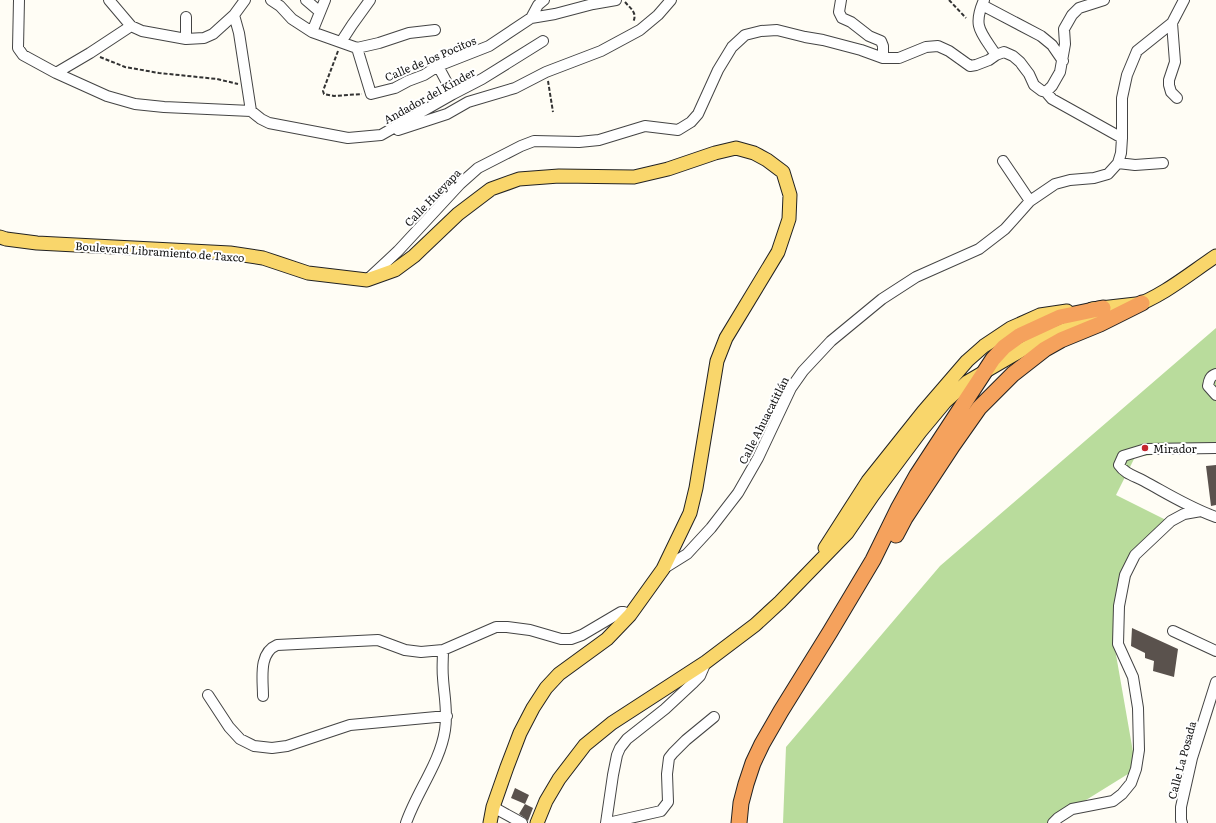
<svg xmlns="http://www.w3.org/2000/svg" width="1216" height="823" font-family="Literata,serif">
<rect width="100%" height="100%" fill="#fffdf5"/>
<!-- forest -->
<path fill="#b9dc9c" d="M1216,328V447L1135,457L1116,495L1168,521L1134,560L1115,649L1136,769L1049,823H783L786,747L940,566Z"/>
<!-- building -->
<path fill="#5a524d" d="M1216,465V505L1211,506L1206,466Z
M1132,628L1178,649L1174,677L1153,671L1154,661L1145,658V653L1131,646Z
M515,788L529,795L525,804L511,798Z
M525,804L533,808L528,821L525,818L519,814Z"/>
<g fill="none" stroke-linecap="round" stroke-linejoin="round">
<!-- minor casing -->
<g stroke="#444" stroke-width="12">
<path id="minor" d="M19,0L18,48L23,55L56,73L107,96L135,104L164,107L251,111
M109,0L131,26L142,31L186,39L204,38L213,34L234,15L245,0
M271,0L280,6L292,19L312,32L357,48
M306,0L320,12
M841,0L839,12L842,18L851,22L869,36L881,41L883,46V58
M984,0C972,27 981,32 996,55
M982,5L1041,36L1052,45L1063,61
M234,15L239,33L251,111L261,119L269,123L348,138L381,135L453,94L482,79L543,41
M186,17V39
M531,18L538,5L544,0
M1172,23L1175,62L1169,80V85L1171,92L1177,98
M312,32L325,0
M341,42L352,25L370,0
M357,48L371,94L395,88L408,81L424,75L438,66L489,46L531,18L555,14L593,4L616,0
M357,48L379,43L409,33L435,30
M438,66L453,94
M56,73L90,53L131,26
M1046,92L1052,86L1060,72L1065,44L1064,29L1072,15L1079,8L1104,0
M398,130L447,114L468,102L515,88L546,72L601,51L640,30L658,15L671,0
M1003,161L1030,201
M1118,163L1135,165L1163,163
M368,279L398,251L460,184L478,168L521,146L534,141L579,142L599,140L645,126L678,130L691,122L698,114L718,70L732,47L745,35L761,31L777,30L805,37L823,40L861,50L883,58H899L926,47L938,46L949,51L970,66L976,65L989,60L996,55L1004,52L1013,56L1020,62L1029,74L1034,85L1042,91L1046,92L1052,99L1070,109L1122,138
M1216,374C1210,376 1209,380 1208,386L1216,395
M1216,448L1146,449L1123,456L1119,465C1125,474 1135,476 1144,481C1168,494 1190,508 1216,517
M663,569L687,554L711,528L738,493L758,458L791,388L803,371L831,341L882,299L916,277L979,249L1005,229L1030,201L1055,184L1070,180L1094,178L1108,174L1118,163L1121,153L1122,138V98L1127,75L1137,51L1172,23L1184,0
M1173,631L1216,651
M208,695L229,727L240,739L254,746L272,748L287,746L350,725L447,716
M263,696C263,679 258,653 277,645L378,640L405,650L421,652L443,650L496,627H507L530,630L561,639H571L582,635L621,612H624L630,615
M493,807L522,823
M406,823C417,791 440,763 445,730C448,712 444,695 443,678C442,668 443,659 443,650
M606,823L613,775L617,755L620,748L627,739L665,709L694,682L700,676L706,662
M608,823L661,811L668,802L667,774L669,758L673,753L686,740L714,717
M1053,823L1058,818L1072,809L1113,801L1122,794L1131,783L1136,769L1139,750L1138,708L1133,677L1118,644L1119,606L1125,575L1135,555L1171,521L1184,514L1201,511
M1182,823L1181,820V807L1192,758L1216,682"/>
</g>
<!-- major casing -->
<g stroke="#222" stroke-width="15">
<path id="major" d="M0,237L6,239L37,243L230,253L263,258L308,273L367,280L395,270L414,256L458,214L491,189L519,179L559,176L634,177L668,169L715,153L736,148L754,153L767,160L783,172L790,195L789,219L778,252L726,338L717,361L696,488L690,513L663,569L630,615L607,639L559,674L546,688L533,708L520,733L507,767L493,807L490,823
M1132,307C1163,296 1189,274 1216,256
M1092,309L1136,304
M825,548L868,481L923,412L967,361L984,346L1011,328L1040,315L1067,311
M537,823L546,801L559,779L585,745L612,723L706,662L755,625L780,602L847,533L873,495L920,432L945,402L967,382L1039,340L1079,324L1097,320"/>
</g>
<!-- highway casing -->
<g stroke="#222" stroke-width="17">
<path id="highway" d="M896,535L905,518L953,445L979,408L1013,374L1045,349L1061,340L1100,324L1142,303
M739,823L741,803L746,784L753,763L762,744L781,711L830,632L873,560L898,509L917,475L993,359L1004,347L1019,336L1060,317L1103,308"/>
</g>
<!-- path -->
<path stroke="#333" stroke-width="2" stroke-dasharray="4 2" stroke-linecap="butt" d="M949,0L966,18
M625,2C630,8 638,13 633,22
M338,51L323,91L324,94L334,96L362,94
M100,57L125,67L159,73L217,79L238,84
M548,81L553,112"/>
<!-- minor -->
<use href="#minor" stroke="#fff" stroke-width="10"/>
<!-- major -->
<use href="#major" stroke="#f9d66b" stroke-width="13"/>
<!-- highway -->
<use href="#highway" stroke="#f5a25d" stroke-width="15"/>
</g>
<!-- markers -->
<circle fill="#c4262e" stroke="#fff" stroke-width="1.5" cx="1145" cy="448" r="4"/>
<g text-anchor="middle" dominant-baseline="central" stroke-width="4" stroke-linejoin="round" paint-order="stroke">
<!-- street labels -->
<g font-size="11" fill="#111" stroke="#fff">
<text transform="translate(430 58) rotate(-23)">Calle de los Pocitos</text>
<text transform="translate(429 95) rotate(-29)">Andador del Kinder</text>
<text transform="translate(432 197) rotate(-46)">Calle Hueyapa</text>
<text transform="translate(160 251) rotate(4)">Boulevard Libramiento de Taxco</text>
<text transform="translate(763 420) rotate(-63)">Calle Ahuacatitlán</text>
<text transform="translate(1181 760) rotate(-75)">Calle La Posada</text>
</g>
<!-- poi labels -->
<g font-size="11" fill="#111" stroke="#fff" text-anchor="start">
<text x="1153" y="448">Mirador</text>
</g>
</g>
</svg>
